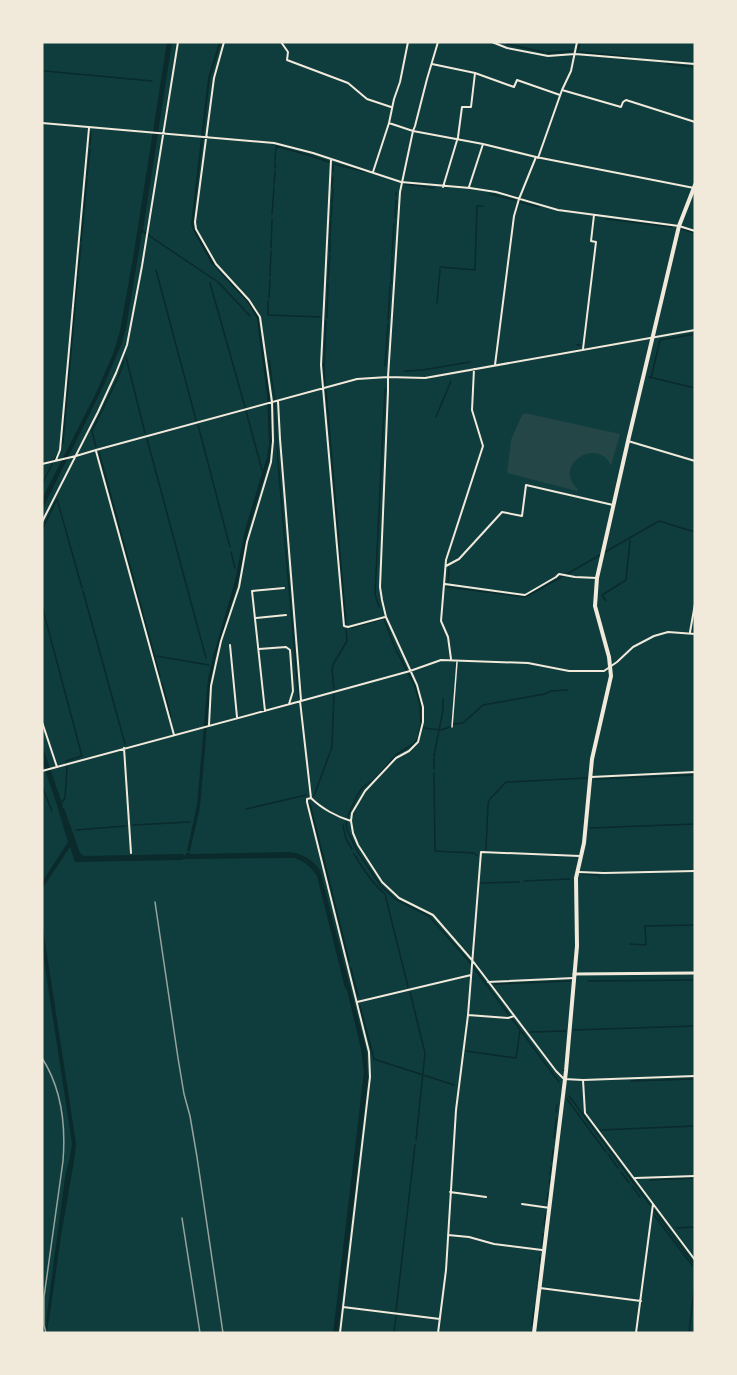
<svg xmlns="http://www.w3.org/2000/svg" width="737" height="1375" font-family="Inter,sans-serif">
<rect width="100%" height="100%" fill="#0f3d3e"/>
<!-- green -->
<path fill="#244646" d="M525,413L620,434L611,466C598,435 551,466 578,489L577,491L507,473L511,440L522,415Z"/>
<!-- water -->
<path fill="#0a2a2b" d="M167,42H172L143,230L150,235L149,237L142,232L126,328L122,343L103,387L42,510V499L96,393L113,354L120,331L133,258Z
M219,42H221L210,79L193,224L195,229L216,267L250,302L258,315L270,400L272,443L270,458L248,531L238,583L215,657L211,680L200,807L190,851H187L197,805L208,679L213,657L235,581L245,530L267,457L269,445L267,395L257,319L248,303L211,263L193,230L191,224L208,78Z
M268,360H270L275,399L277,441L299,697H298L278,472L274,398Z
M42,745L63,806L62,808H64L80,853L84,856L183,854L184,856L188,852L191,854L290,852C303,854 312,859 320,870L366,1049L368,1079L338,1333H333L364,1072L361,1049L347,990L345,988L317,876C310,866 305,862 294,858L185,859L184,858L183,860L75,862L70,847L42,889V882L68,842L58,809L59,808H58L42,761Z
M42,922L76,1143L75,1155L61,1236L49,1321H46C52,1275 58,1230 64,1185C66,1170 71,1157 72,1143L42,947Z"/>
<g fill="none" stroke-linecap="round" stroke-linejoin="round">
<!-- stream -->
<path stroke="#0a2a2b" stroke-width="1.5" d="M507,44L544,52
M578,51L580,42
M580,52L631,57
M547,53L572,51
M666,64L695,67
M45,71L152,81
M90,145L91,132
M275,160L276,146L311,156L329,162
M334,164L366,172
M275,168V162
M333,172V165
M87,176L90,149
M274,184L275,171
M405,184L434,188
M332,187L333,177
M490,194L515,200
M396,196V193
M520,202L539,207
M332,203L333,189
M84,209L87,178
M272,214L274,187
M331,218L332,205
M395,218L396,200
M606,219L672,227
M682,229L695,233
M148,235L218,282L250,316
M330,236L331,221
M81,242L84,211
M271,248L272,219
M330,252V238
M392,254L394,224
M440,267L475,270L477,206H483
M156,270L196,420
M78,273L81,245
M270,276L271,251
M328,280L330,255
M210,283L245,407
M391,284L392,257
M269,298L270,279
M268,301V315L320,317
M437,303L440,270
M75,305L78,276
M327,318L328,283
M388,320L390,286
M577,345H581
M126,357L145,433
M385,366L388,323
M405,371L422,370L470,362
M649,377L695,388
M651,378L660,340L695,334
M325,385L324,368L326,321
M326,390L346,625
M246,411L262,470
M436,417L451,381
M198,425L230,547
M147,439L206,658
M61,446L63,442L75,307
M96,447L92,431L118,378L124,361
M99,452L160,677
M42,484L58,453
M57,499L82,588
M42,530L56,501
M231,552L235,568
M567,574L659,521L695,532
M448,582L449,568
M447,587L525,597L535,592L563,576
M83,591L125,744
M606,601L602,595L626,580L630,540
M42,606L82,756L66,761L67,768L65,798L62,802
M379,607L375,594L385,389
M384,619L395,648L415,686L420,705L421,724L418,738L413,744L397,754L375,779L363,787L358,794L349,813L346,824L348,832L359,854L381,886L395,899L429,916L468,960L559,1082
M350,628L382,619
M156,656L209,665
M162,683L171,717
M334,689L332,669L334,663L347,641L346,629
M423,728L441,730L450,727L453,724L463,723L483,705L545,694L551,691L567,690
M434,756L443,710V699
M434,769V758
M434,773L435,851L474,853L478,856
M595,779L695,775
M42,786L52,811
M314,796L332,747L334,694
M310,804L349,961
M246,809L306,795
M133,825L190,822
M343,825L346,839L352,849
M590,828L695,824
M76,830L126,826
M486,850L488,804L490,799L506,782L587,778
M354,854C363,869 372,883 385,894L408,987
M582,874L598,875L600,877
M524,881L570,879
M481,883L519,882
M630,944L646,945L645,926L695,925
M351,968L358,996
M588,981L695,980
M495,984L571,981
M410,992L425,1053L416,1140
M360,1006L374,1059L454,1085
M573,1030L695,1026
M530,1032L566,1031
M466,1051L516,1058L520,1030
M631,1081L695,1079
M569,1096L695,1265
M567,1099L606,1152
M556,1112L557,1105
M600,1130L695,1126
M554,1138L556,1119
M608,1154L618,1168
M552,1161L553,1150
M621,1172L629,1183
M550,1175L551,1167
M650,1180L695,1178
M549,1183L550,1179
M632,1186L640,1197
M547,1201L548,1193
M654,1215L695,1269
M544,1225L546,1213
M677,1228L695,1227
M542,1246L543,1234
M540,1264V1257
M538,1281L539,1269
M537,1289V1287
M396,1311L415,1145
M532,1325L534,1309
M46,1333L48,1319
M394,1333L396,1316
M531,1333V1331
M689,1333L695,1282"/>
<!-- service -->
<path stroke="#f1e9da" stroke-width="1.5" d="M452,727L457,662"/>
<!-- minor -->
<path stroke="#f1e9da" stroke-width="2" d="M281,42L288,52L287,60L348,83L367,99L391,107
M408,42L400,82L394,99L389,123L413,131L483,144L536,157L694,188
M438,42L427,79L415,126L413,131L400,192L388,377V391L380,587L382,600L386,617L417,685L423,707V722L418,742L409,751L396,758L365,791L352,813L351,821L353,833L358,845L382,882L399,898L433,915L472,960L556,1071L564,1079L583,1080L695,1076
M492,42L507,48L548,56L575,54L695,64
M432,64L475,73L514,87L517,80L560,95
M562,90L621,107L623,102L626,100L695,122
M42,123L274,143L313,153L401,182L470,188L496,192L558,210L679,226L695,231
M538,158L562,90L571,71L577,42
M331,160L321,365L344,626L348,627L385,617
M373,172L389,123
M443,187L458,137L462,107H471L475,73
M469,187L483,144
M583,349L596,242L591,241L594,215
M495,365L514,216L519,199L536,157
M278,401L280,439L301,700
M628,441L695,461
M96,451L174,735
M56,460L60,450L89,128
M42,464L76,456L96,450L357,379L388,377L425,378L695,330
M42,522L98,412L116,373L127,345L142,266L178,42
M446,566L459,559L502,512L522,516L526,485L613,505
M445,584L525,595L556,577L559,574L575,577L597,578
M256,618L286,615
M690,632L695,604
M230,645L237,717
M259,649L286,647L290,650L293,691L289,704
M451,659L448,637L441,621L446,560L483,446L472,410L474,369
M300,701L311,798C321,808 337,817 351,821
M265,711L252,591L284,588
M42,722L57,767
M209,725L211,686L216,663L221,641L239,587L247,542L271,462L273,441L272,402L260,317L249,300L216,264L196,229L195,222L214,78L224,42
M124,748L131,853
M42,771L301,701L410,671L441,660L528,663L569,671H604L617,662L633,647L654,636L668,632L695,634
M591,777L695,772
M311,798L307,799V802L369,1052L370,1077L340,1333
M579,872L604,873L695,871
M488,982L574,978
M357,1002L471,975
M468,1015L508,1018L514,1016
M583,1080L585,1113L695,1260
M635,1178L695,1176
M450,1192L486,1197
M522,1204L550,1208
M448,1235L469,1237L494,1244L542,1250
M540,1288L641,1301
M343,1307L440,1319
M438,1333L446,1270L456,1110L468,1015L481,852L580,856
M636,1333L653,1204"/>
<!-- tertiary -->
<path stroke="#f1e9da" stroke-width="3" d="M574,974L695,973"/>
<!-- secondary -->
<path stroke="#f1e9da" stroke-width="4" d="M534,1333L566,1071L577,946L576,878L584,843L592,759L611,676L609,657L595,606L597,578L628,441L679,226L695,185"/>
<!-- rail -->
<path stroke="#97a49c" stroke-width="1.5" d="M155,902L178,1058L184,1094L190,1116L197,1157L223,1333
M42,1058C62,1089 66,1124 63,1161L44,1297V1325L46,1333
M182,1218L200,1333"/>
</g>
<!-- border -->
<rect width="737" height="1375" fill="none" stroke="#f1e9da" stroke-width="87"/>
</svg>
